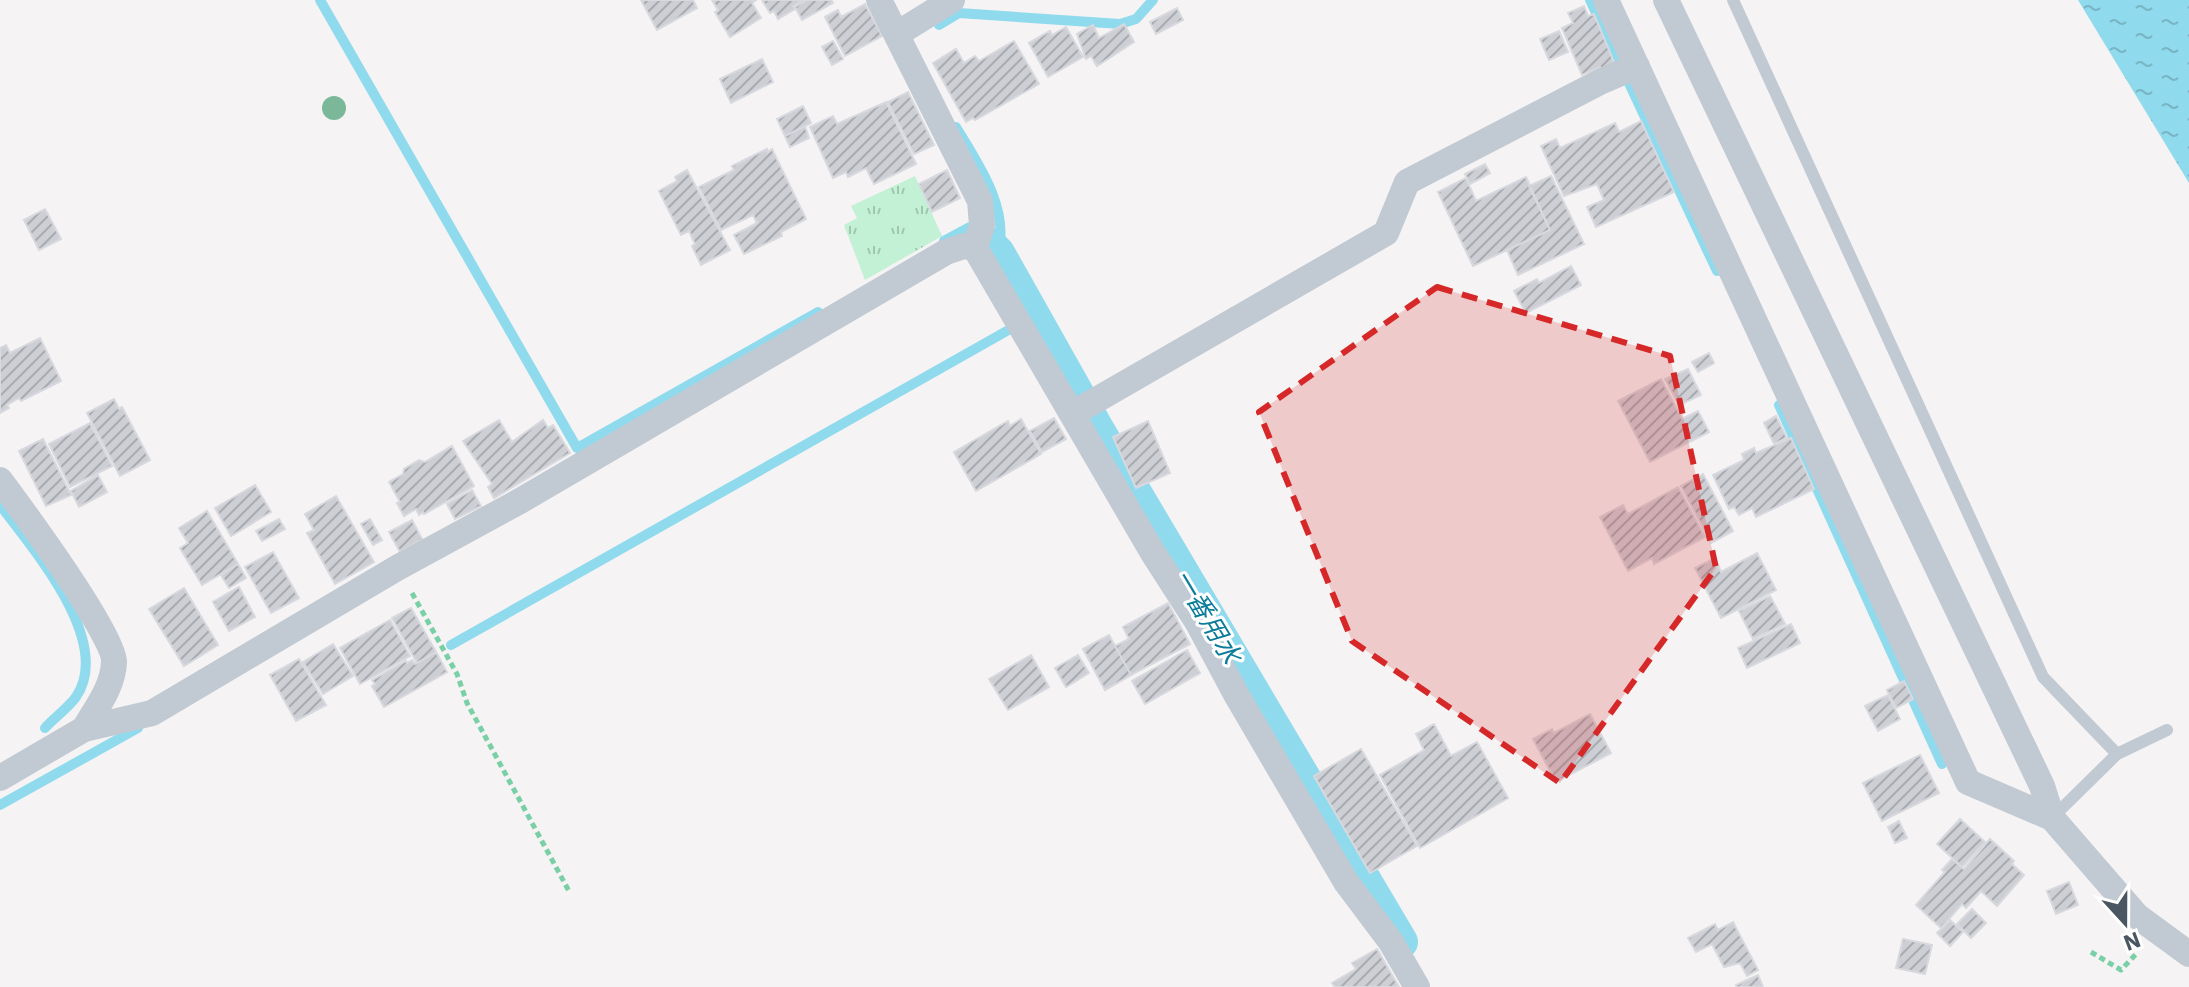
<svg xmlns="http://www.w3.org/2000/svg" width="2189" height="987" font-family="'IBM Plex Sans','Noto Sans JP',sans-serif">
<defs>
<pattern id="grass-tufts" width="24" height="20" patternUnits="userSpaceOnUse" patternTransform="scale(2)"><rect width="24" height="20" fill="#c3f1d5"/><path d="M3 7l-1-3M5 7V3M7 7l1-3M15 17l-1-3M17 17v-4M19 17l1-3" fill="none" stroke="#a0c6b0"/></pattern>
<pattern id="water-ripples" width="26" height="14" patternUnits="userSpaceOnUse" patternTransform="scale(2)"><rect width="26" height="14" fill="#90daee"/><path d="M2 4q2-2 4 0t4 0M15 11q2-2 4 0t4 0" fill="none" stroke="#78b4c4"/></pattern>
<pattern id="building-hatch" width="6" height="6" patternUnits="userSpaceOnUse" patternTransform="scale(2)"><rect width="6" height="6" fill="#cdcfd5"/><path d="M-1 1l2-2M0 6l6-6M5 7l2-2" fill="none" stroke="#a8abb0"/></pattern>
</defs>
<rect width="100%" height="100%" fill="#f5f3f3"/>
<!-- grass -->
<path fill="url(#grass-tufts)" d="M915,176L942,236L865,280L844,225L857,218L851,206Z"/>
<!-- water -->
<path fill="url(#water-ripples)" d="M2078,0H2189V183Z"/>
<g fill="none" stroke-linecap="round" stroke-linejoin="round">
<!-- stream -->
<path stroke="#90daee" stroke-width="10" d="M320,0L577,448L818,312
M1590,0L1717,271
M939,25L959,13L1120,24L1136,19L1153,0
M956,127C978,163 1010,209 998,253
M944,241L970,227
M1779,405L1942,764
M0,505C32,548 114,641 76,697C68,708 54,718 45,728
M451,645L1012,328
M0,805L138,728"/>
<!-- canal -->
<path stroke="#90daee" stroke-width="34" d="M989,244L998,253L1096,427L1401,942"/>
</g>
<!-- building -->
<path fill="url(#building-hatch)" stroke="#d7d9de" stroke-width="2" d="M641,0H693L697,8L657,30Z
M712,0H756L752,3L761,18L730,37L715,12L718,10Z
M762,0H803L793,6L795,9L778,19L774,11L770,13Z
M807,0H831L833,3L802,20L795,7Z
M865,4L882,36L845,56L825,17L838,10L841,17Z
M1584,6L1588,16L1594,14L1614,62L1602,72L1600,67L1582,75L1562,28L1573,23L1568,13Z
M1177,8L1183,20L1156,34L1150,22Z
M1124,24L1134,42L1097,66L1091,56L1086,59L1077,34L1093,25L1099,38Z
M1066,27L1083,57L1048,77L1029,43L1050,31L1052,35Z
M1559,31L1568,52L1549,60L1540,39Z
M833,41L843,59L832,65L822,47Z
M1014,41L1039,84L975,120L973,118L966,122L933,63L956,49L964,63L975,56L979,61Z
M762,59L773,82L731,103L720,79Z
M908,92L934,145L914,154L888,102Z
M886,102L916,164L874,184L866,168L848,177L846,172L833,178L810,127L833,116L837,124Z
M803,106L811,123L785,136L777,119Z
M1641,121L1674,192L1596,227L1587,207L1604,200L1597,184L1564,196L1541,146L1556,139L1560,148L1615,123L1619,132Z
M805,126L809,138L790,147L785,136Z
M767,149L768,152L772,149L806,219L781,232L782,236L744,254L734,235L757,223L753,215L721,230L699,187L734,170L732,166Z
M1485,164L1490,173L1470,184L1465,174Z
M687,170L730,250L701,265L692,246L695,244L689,231L681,235L659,191L677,181L675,177Z
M947,170L960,198L932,212L919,184Z
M1551,176L1584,244L1518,275L1507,250L1550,230L1529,186Z
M1526,177L1550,230L1473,266L1438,192L1466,178L1476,201Z
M45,209L61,239L39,250L24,220Z
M1571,266L1581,285L1526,313L1514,291L1537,279L1539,283Z
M40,338L61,381L21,401L19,398L7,405L9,408L0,413V348L6,345L10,353Z
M1709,353L1714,363L1698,372L1692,362Z
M1688,369L1701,395L1679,405L1665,379Z
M1661,379L1682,419L1698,411L1709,432L1650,462L1618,401Z
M114,399L119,409L122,407L150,460L120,476L87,413Z
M1776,416L1787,438L1774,444L1764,423Z
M1054,418L1066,439L1042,452L1030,431Z
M1021,419L1041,454L976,491L954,452L1008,421L1010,426Z
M499,420L512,442L543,420L548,428L553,425L570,453L494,498L488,487L492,484L463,441Z
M1148,421L1170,473L1136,488L1113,437Z
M90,423L112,466L70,487L49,444Z
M1791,438L1814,489L1756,517L1752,508L1739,515L1734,507L1729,509L1713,475L1744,460L1742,454L1754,448L1756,453Z
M43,439L71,495L46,506L19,451Z
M452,446L474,486L424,514L423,512L419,515L416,509L404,516L397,503L400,502L389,482L403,474L404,469L419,460L425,462Z
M1703,474L1733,531L1711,543L1681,486Z
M98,475L107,492L79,507L71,491Z
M255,485L271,512L231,536L215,508Z
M1678,487L1705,537L1654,564L1652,558L1628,571L1600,517L1623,505L1628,514Z
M472,490L481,506L455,519L447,504Z
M336,496L374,562L335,584L307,533L314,530L305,514Z
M207,511L238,564L202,585L180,548L188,543L179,528Z
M279,519L285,529L262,541L256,531Z
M370,519L382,540L373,545L361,524Z
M412,520L422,539L400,552L389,532Z
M273,552L299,598L271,613L245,567Z
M1757,553L1776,590L1721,618L1695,568L1715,558L1721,572Z
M238,564L246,578L229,588L221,575Z
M239,587L255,617L229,631L213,602Z
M184,588L218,645L184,666L149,609Z
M1770,596L1785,624L1753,639L1739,611Z
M1168,603L1190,644L1131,675L1115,646L1129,639L1123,627Z
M411,608L436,652L417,663L392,618Z
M390,620L410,656L360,684L340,648Z
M1791,624L1800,643L1747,668L1738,648Z
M1109,635L1131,675L1105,690L1083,649Z
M333,644L353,676L323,694L303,662Z
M1187,650L1200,673L1145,704L1132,681Z
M436,652L447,672L384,707L372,686L375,684L372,680L406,661L407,663L412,660L415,664Z
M1031,655L1049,687L1008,710L989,679Z
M1078,655L1089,673L1066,687L1055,668Z
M299,659L326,705L296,721L270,675Z
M1904,681L1913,699L1896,708L1887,690Z
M1888,695L1900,719L1878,731L1865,706Z
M1590,714L1611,753L1556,782L1533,739L1552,729L1554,733Z
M1434,724L1451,756L1477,742L1508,798L1420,848L1380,775L1424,750L1416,734Z
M1361,749L1417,846L1370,873L1314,776Z
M1920,755L1939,793L1882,821L1863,783Z
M1960,819L1985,842L1962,867L1937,844Z
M1899,821L1907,838L1895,843L1888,827Z
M1990,839L2014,861L2012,864L2024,875L1997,906L1981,891L1966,908L1962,904L1941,928L1916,905L1945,872L1942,870L1952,859L1964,869Z
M2069,882L2078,905L2056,914L2047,891Z
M1972,909L1986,923L1971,938L1957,924Z
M1950,920L1963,932L1950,946L1937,933Z
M1733,922L1758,970L1747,976L1740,963L1724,967L1712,944L1696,952L1688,938L1715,924L1718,930Z
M1903,939L1932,945L1925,974L1896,968Z
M1377,949L1399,987H1335L1332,983L1356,969L1352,963Z
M1758,975L1763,987H1737L1736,985Z"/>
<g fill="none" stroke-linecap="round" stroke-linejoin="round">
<!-- path -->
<path stroke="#7ad0a6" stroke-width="5" stroke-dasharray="6 4" stroke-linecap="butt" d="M412,593L457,674L467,703L570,893
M2091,952L2121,970L2138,952"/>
<!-- service -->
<path stroke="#c1cad2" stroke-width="12" d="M1733,0L2043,677L2117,754
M2052,818L2117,754L2167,730"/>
<!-- minor -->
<path stroke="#c1cad2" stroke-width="26" d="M879,0L980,201L982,225L975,248
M1606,0L1968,782L2052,818
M1666,0L2042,786L2052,818L2137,916L2189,954
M897,34L952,0
M1072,414L1386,233L1407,182L1602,81L1637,66
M0,480C20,507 116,637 114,662C113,687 97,707 84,729
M0,778L84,729L152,713L397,568L520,501L946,252L964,246L975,248L1153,553L1198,623L1237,696L1346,882L1391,942L1417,987"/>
</g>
<!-- trees -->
<circle fill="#7bb799" cx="334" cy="108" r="12"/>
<!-- marked area -->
<path fill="#d62828" fill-opacity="0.2" stroke="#d62828" stroke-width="6" stroke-dasharray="16 10" stroke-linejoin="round" d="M1437,287L1670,356L1716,568L1560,783L1352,641L1259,412Z"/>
<g text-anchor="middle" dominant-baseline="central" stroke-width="6" stroke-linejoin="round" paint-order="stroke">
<!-- water labels -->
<g font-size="26" font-style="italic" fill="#0c7c9b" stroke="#fff">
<text transform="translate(1208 616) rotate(59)">一番用水</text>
</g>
</g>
<!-- north arrow -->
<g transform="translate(2125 923) rotate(159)" stroke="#ffffff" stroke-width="6" paint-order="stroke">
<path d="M0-6L14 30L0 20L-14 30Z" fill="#4a5661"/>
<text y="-12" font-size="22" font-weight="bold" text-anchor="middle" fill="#4a5661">N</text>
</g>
</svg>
